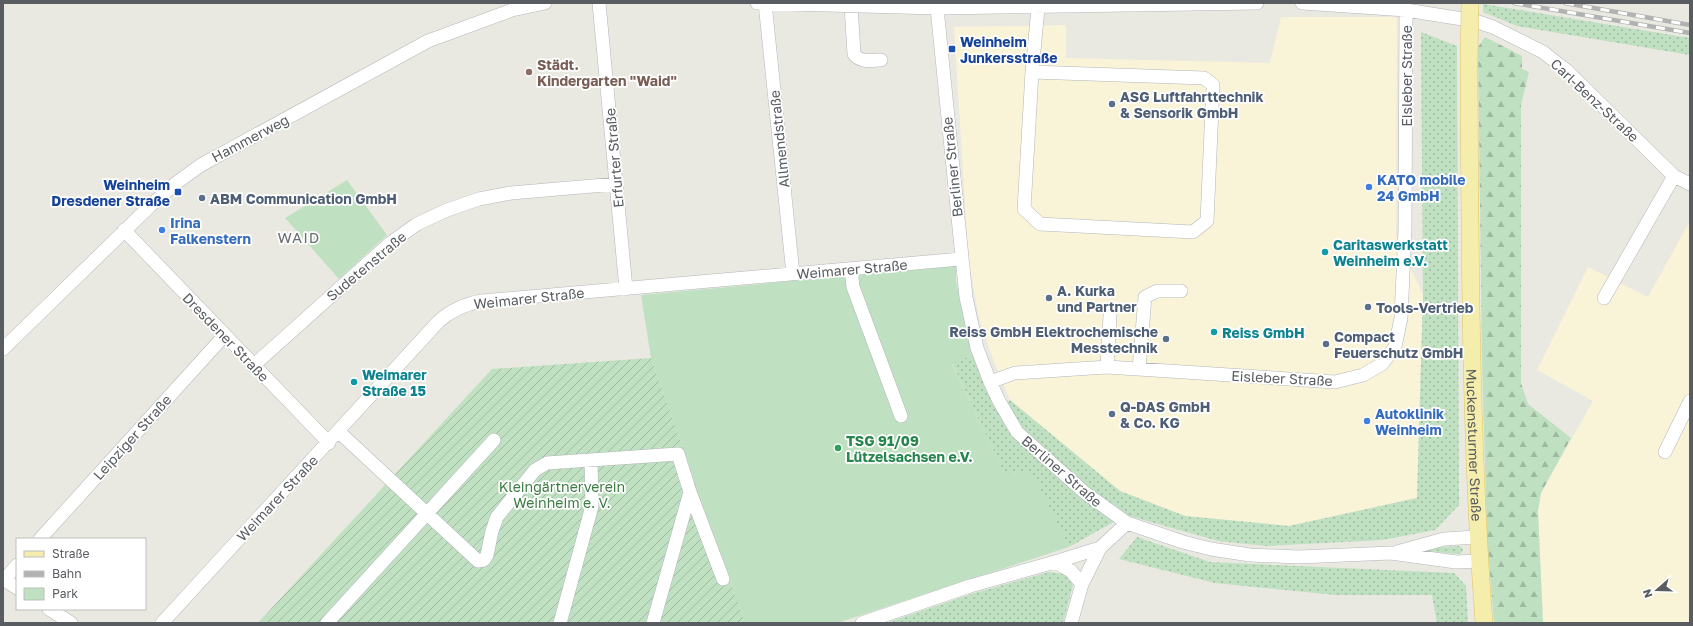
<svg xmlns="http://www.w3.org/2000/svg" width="1693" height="626" font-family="'Golos Text',sans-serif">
<defs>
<pattern id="grass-dots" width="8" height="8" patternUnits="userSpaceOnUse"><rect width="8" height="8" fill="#bfe0c1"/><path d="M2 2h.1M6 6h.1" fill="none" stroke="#9eb9a0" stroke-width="1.8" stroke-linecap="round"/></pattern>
<pattern id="forest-firs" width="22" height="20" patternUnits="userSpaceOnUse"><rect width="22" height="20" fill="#bfe0c1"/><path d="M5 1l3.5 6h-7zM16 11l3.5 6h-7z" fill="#9eb9a0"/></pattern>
<pattern id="garden-furrows" width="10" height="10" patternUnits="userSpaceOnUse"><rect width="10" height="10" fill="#bfe0c1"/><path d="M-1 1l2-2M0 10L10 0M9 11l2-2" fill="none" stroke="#9eb9a0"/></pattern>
</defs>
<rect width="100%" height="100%" fill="#eae9e1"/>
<!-- commercial -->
<path fill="#f9f3d7" d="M1281,17H1397L1396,236L1423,295L1417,498L1289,526L1185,516L1120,491L1010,400L991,354L979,318L971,274L968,253L954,27L1066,25V58L1270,63Z
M1690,221V623H1543L1538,511L1541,493L1593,401L1537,370L1588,267L1648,297Z"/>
<!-- grass -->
<path fill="url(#grass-dots)" d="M1483,4L1690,38V55L1517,26L1483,12Z
M1421,32L1457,46L1459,505L1435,530L1382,540L1267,546L1218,541L1126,515L1069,547L1032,473L1005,474L952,363L973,355L999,409L1010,400L1120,491L1185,516L1289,526L1417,498L1423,295Z
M1137,537L1210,562L1454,573L1466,586L1468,623H1437L1432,595H1336L1215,583L1119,559Z
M1460,546L1463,549L1462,552L1460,554L1424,551V548Z
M1049,572L1064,574L1073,585L1063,623H886L971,594Z"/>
<!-- forest -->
<path fill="url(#forest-firs)" d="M1485,37L1522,56V69L1529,72L1521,105V383L1528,404L1571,438L1541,493L1538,511L1543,623H1494L1487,536L1482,359L1478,47Z"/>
<!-- park -->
<path fill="#bfe0c1" d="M347,180L387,235L339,279L285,218Z
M956,266V281L973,355L952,364L1005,474L1032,472L1069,547L837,623H745L651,358L641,295Z"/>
<!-- garden -->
<path fill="url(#garden-furrows)" d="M651,358L745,623H258L492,369Z"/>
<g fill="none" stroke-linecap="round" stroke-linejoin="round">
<!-- minor casing -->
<g stroke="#b3b6ba" stroke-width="14">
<path id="minor" d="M599,3L626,289
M757,3L937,8L1257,3
M765,3L793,274
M1302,3L1406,10L1475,21L1493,27L1543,52L1566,70L1674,176L1690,184
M851,5L854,54C860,63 872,60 881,60
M937,8L966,297L977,348L990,382L999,401L1017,432L1084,492L1127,523L1183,542L1211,549L1250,555L1299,557L1391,553L1456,562L1479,561
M1032,72L1204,78L1213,85L1207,221L1193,232L1040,224L1024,209L1032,72L1038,8
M124,230L329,443
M851,269L853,287L901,416
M1604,298L1674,176
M3,349L150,206L176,183L201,165L428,41L512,10L545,3
M253,366L389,244L417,224L447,210L479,199L511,193L616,184
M1107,367L1110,316
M1139,369L1145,297L1157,291H1181
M990,382L1015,373L1107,367L1335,382L1363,375L1382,364L1395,347L1401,318L1405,229L1406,10
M339,432L478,561L484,560L487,555L492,531L497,517L535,470L547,463L678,454L690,492L723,579
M1665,452L1690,401
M40,539L224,336
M1397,552L1444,539L1477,537
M1055,562L1071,571L1082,584
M3,579L17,588
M4,580L17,565
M49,609L71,623
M162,623L438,322C451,310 464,304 482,301L961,259
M327,623L494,440
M560,623L592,506L591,460
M653,623L690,492
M862,623L970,586L1055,562L1100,548
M1071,623L1082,584L1100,548L1127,523"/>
</g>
<!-- major casing -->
<g stroke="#e1c363" stroke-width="18">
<g id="major">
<path id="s1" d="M1469,62C1470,249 1470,436 1484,623"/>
</g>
</g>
<!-- minor -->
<use href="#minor" stroke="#fff" stroke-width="13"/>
<!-- major -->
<use href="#major" stroke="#f5edab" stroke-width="17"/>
<!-- rail casing -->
<g stroke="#b1b2b2" stroke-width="4.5">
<path id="rail" d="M1514,3L1690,33
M1565,3L1690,25"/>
</g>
<!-- rail -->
<use href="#rail" stroke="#fff" stroke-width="3" stroke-dasharray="9" stroke-linecap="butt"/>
<!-- major-bridge casing -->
<g stroke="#e1c363" stroke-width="18" stroke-linecap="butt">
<path id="major-bridge" d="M1469,62L1470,3"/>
</g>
<!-- major-bridge -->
<use href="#major-bridge" stroke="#f5edab" stroke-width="17"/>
</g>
<!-- markers -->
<g fill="#1a4fb4" stroke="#fff" stroke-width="1.5">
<rect x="948" y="45" width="8" height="8" rx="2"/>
<rect x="174" y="188" width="8" height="8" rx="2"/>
</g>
<circle fill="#8d6e63" stroke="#fff" stroke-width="1.5" cx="529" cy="72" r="4"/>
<g fill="#5c6f8a" stroke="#fff" stroke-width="1.5">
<circle cx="1112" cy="104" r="4"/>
<circle cx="202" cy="198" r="4"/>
<circle cx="1049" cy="298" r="4"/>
<circle cx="1368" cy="307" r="4"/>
<circle cx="1166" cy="339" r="4"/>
<circle cx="1326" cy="344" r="4"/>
<circle cx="1112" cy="414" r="4"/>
</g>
<g fill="#3f7fe0" stroke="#fff" stroke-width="1.5">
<circle cx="1369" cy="187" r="4"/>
<circle cx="162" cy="230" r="4"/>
<circle cx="1367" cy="421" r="4"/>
</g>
<g fill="#0f9aa8" stroke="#fff" stroke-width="1.5">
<circle cx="1325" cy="252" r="4"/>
<circle cx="1214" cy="332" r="4"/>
<circle cx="354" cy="382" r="4"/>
</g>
<circle fill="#2e9e5b" stroke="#fff" stroke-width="1.5" cx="838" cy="448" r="4"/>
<g text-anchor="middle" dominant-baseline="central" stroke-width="3.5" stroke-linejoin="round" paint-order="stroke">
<!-- transit labels -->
<g font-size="14" font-weight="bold" fill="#164399" stroke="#fff" text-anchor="start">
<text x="960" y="41">Weinheim<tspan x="960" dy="16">Junkersstraße</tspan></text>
<text x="170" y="184" text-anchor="end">Weinheim<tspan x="170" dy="16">Dresdener Straße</tspan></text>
</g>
<!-- education labels -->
<g font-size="14" font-weight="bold" fill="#785e54" stroke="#fff" text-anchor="start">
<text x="537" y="64">Städt.<tspan x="537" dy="16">Kindergarten "Waid"</tspan></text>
</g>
<!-- street labels -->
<g font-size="14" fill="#595c60" stroke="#fff">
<text transform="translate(1406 76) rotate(-90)">Eisleber Straße</text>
<text transform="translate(1595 100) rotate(43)">Carl-Benz-Straße</text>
<text transform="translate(250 138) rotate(-28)">Hammerweg</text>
<text transform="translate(779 139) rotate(-96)">Allmendstraße</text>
<text transform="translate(614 158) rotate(-95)">Erfurter Straße</text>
<text transform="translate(952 167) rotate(-96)">Berliner Straße</text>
<text transform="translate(366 266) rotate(-40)">Sudetenstraße</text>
<text transform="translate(852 269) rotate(-5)">Weimarer Straße</text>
<text transform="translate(529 298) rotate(-6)">Weimarer Straße</text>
<text transform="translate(226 337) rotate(46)">Dresdener Straße</text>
<text transform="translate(1282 378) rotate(3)">Eisleber Straße</text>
<text transform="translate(132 437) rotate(-48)">Leipziger Straße</text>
<text stroke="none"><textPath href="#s1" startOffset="383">Muckensturmer Straße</textPath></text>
<text transform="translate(1062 471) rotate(41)">Berliner Straße</text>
<text transform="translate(277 498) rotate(-47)">Weimarer Straße</text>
</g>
<!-- service labels -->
<g font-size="14" font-weight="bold" fill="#4e5e75" stroke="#fff" text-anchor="start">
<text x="1120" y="96">ASG Luftfahrttechnik<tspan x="1120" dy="16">&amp; Sensorik GmbH</tspan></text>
<text x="210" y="198">ABM Communication GmbH</text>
<text x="1057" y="290">A. Kurka<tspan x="1057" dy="16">und Partner</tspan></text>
<text x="1376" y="307">Tools-Vertrieb</text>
<text x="1158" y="331" text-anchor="end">Reiss GmbH Elektrochemische<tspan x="1158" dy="16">Messtechnik</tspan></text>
<text x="1334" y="336">Compact<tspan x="1334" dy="16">Feuerschutz GmbH</tspan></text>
<text x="1120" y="406">Q-DAS GmbH<tspan x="1120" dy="16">&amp; Co. KG</tspan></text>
</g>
<!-- shop labels -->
<g font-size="14" font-weight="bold" fill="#366cbe" stroke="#fff" text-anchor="start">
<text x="1377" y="179">KATO mobile<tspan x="1377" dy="16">24 GmbH</tspan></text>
<text x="170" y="222">Irina<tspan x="170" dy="16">Falkenstern</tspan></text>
<text x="1375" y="413">Autoklinik<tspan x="1375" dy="16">Weinheim</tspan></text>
</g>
<!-- culture labels -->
<g font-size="14" font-weight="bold" fill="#0d838f" stroke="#fff" text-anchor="start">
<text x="1333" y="244">Caritaswerkstatt<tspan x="1333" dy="16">Weinheim e.V.</tspan></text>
<text x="1222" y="332">Reiss GmbH</text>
<text x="362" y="374">Weimarer<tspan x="362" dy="16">Straße 15</tspan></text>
</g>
<!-- leisure labels -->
<g font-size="14" font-weight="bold" fill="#27864d" stroke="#fff" text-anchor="start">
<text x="846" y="440">TSG 91/09<tspan x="846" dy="16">Lützelsachsen e.V.</tspan></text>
</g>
<!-- park labels -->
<g font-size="14" fill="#3c7c42" stroke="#fff">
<text x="562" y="486">Kleingärtnerverein<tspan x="562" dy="16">Weinheim e. V.</tspan></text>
</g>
<!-- neighbourhood labels -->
<g font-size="15" letter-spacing="1" fill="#6a6e72" stroke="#fff">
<text x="299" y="237">WAID</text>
</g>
</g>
<!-- border -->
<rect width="1693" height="626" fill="none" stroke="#595c60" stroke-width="8"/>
<!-- legend -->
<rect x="16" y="538" width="130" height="72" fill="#ffffff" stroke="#bdbebf"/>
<rect x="24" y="551" width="20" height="6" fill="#f5edab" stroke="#bdbebf"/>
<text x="52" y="558" font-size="12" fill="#595c60">Straße</text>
<rect x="24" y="571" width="20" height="6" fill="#b1b2b2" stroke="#bdbebf"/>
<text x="52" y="578" font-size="12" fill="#595c60">Bahn</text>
<rect x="24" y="588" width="20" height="12" fill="#bfe0c1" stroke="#bdbebf"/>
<text x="52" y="598" font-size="12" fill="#595c60">Park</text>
<!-- north arrow -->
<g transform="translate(1657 590) rotate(250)" stroke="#ffffff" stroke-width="3" paint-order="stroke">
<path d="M0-3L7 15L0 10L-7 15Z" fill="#595c60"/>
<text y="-6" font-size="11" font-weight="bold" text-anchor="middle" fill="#595c60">N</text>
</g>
</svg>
